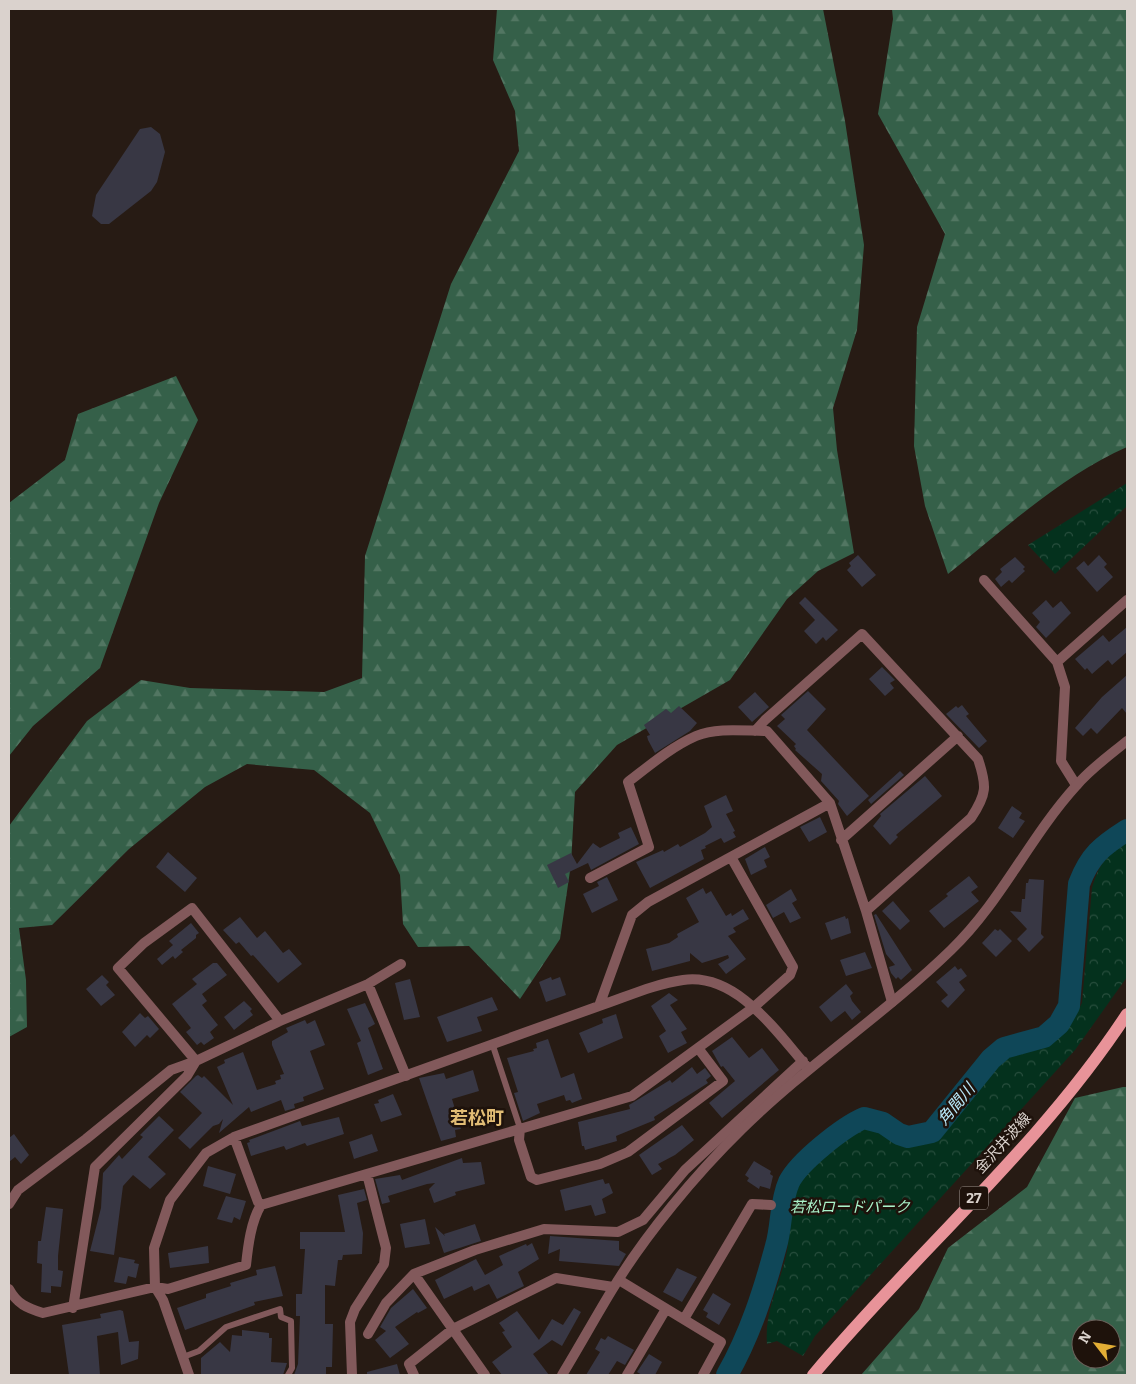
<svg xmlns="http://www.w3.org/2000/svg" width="1136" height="1384" font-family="Bitter,'Noto Sans JP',serif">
<defs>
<pattern id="forest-firs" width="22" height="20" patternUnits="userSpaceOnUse" patternTransform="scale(1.25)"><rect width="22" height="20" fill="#356049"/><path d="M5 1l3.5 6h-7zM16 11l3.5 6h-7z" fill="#527662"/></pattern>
<pattern id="park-crowns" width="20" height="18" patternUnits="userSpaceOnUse" patternTransform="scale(1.25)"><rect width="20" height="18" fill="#04311d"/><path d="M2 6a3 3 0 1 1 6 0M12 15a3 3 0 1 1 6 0" fill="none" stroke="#284e3d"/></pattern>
</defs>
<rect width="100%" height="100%" fill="#271b14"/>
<!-- forest -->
<path fill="url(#forest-firs)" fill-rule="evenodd" d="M497,9H823L845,121L864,245L857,330L833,408L837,450L854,553L818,571L787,599L730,680L617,745L575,792L571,864L560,939L520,999L469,946L418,947L403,924L400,875L370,813L314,770L247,764L205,787L129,849L52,925L19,928L26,980L27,1027L9,1037V826L87,721L141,680L190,688L324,692L362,678L365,556L451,284L519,151L515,111L493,60Z
M892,9H1127V447C1063,475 1003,530 948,574L925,506L914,446L917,327L945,234L878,114L893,19Z
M176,376L198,420L159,503L100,668L33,726L9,756V503L65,460L78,414Z
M1123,1087H1127V1375H861L919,1309L948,1248L1027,1187L1075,1098ZM1081,1329H1111V1359H1081Z"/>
<!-- park -->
<path fill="url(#park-crowns)" d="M1127,483V506L1055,574L1028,545Z
M1127,842V977L1075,1050L815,1336L803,1356L777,1341L767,1344C764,1310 781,1283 787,1251C791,1231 784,1219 784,1201C784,1171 838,1129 864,1118L883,1123L899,1134L908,1137L932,1132L1007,1058L1052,1043L1069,1027L1082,1003L1092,888C1099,864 1106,856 1127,842Z"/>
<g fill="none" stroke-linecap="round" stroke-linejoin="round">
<!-- river -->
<path stroke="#0f4758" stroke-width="22" d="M727,1375C750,1335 764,1291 776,1246C782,1226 780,1202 789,1182C799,1162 843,1127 864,1118L883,1123L899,1134L908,1137L932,1132L991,1059L1004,1048L1044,1037L1059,1024L1069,1006L1079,884C1090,855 1102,846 1127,830"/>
</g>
<!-- building -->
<path fill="#383744" d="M151,127L160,134L165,152L157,182L151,191L109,224H101L92,216L96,195L140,129Z
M858,555L876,575L862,587L847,570L851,566L849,563Z
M1099,555L1107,564L1104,567L1113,577L1097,592L1076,568L1084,561L1088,566Z
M1015,557L1025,567L1023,569L1025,571L1012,583L1009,580L1001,587L995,579L1002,572L1000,569Z
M805,597L838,630L826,641L823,637L816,644L804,631L815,620L799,603Z
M1046,600L1053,608L1061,601L1071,613L1046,638L1036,627L1040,622L1032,613Z
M1127,627V652L1112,665L1108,660L1092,674L1087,668L1085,670L1075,659L1103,635L1109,642Z
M882,667L895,680L890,683L894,688L885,696L869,679Z
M1127,675V714L1122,708L1097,734L1091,728L1083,736L1075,728L1102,697Z
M808,691L826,709L807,730L869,796L847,816L838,804L839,801L821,781L822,774L795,750L796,749L794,746L796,744L777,726L785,719L781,715Z
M755,692L769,707L752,722L738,707Z
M962,705L969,714L966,716L987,741L979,748L946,714L956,706L958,708Z
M679,706L697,723L690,731L655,753L648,740L647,736L650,735L644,725L666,709L671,713Z
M900,771L904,775L871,804L868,800Z
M925,776L942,796L896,835L898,837L890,845L873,826L881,816L880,814Z
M726,795L733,811L726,814L735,831L733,832L736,837L724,843L721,838L705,846L706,848L701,850L704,859L650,888L636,862L663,850L664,852L678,844L680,847L705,833L712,827L704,806Z
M1012,806L1022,813L1019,818L1025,821L1013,838L998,828Z
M820,817L827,832L809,842L800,827Z
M631,827L639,844L591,870L588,863L565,874L569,882L558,888L547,865L571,853L577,864L593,843L600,848L620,838L618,833Z
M765,847L770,857L764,860L767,867L751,875L745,859Z
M168,852L197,878L185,892L156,867Z
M969,876L978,887L971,892L979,901L944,928L929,911L948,896L946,894Z
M607,877L618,900L592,913L583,894L599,886L597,882Z
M1029,879L1044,880L1041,934L1044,937L1029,952L1017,939L1027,929L1010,911L1021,912L1022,899H1025L1026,883H1028Z
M703,888L706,894L711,891L726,916L731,913L732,916L743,909L749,919L733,928L736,932L728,936L746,959L726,974L718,964L729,958L728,955L702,963L690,953V961L652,971L646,949L669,943L678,937L677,934L699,922L686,898Z
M791,889L797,900L792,903L801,918L790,923L784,912L773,918L766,905Z
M893,901L910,921L900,930L882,911Z
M876,914L912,970L901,980L898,977L896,979L891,973L889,967L895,965L886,954L874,915Z
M845,916L846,919L848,918L851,933L831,940L825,923Z
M240,917L257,938L265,931L283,953L289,949L302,964L278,983L253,955L251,956L239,942L236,944L223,930Z
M191,923L199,933L196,935V938L181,950L183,952L175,959L173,956L162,965L157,959L173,945L169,941Z
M995,929L998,931L1000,929L1012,941L996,957L982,943Z
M865,952L872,968L846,976L840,960Z
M213,963H217L227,975L202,994L207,1001L202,1005L218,1025L210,1032L214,1038L204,1045L201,1042L197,1045L186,1032L191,1028L172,1004L197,984L192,979Z
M955,966L958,970L961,968L967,976L959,982L965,990L948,1008L941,1001L948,995L936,982Z
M102,975L109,982L106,985L115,995L101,1006L86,989Z
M551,977L552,980L560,977L566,995L546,1002L539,982Z
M410,979L420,1017L404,1020L395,983Z
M846,984L853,993L850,996L852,1001L861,1012L852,1020L845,1011L831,1022L819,1007Z
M669,993L678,1000L670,1005L687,1029L681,1032L687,1043L668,1053L659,1036L666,1031L651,1006Z
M492,997L498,1010L477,1017L482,1031L447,1042L437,1017Z
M244,1001L252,1009L250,1011L253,1015L234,1030L224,1017Z
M365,1003L375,1024L368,1028L383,1069L368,1075L357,1043L361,1041L347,1009Z
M140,1013L145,1018L148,1016L159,1029L150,1038L147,1035L135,1047L122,1032Z
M616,1014L623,1038L588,1053L579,1033L603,1023L602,1019Z
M305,1020L307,1024L315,1020L325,1045L310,1051L324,1089L303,1097L304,1101L294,1104L295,1108L285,1111L281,1100L251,1112L249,1107L219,1133L223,1119L219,1124L213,1126L190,1149L178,1138L202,1113L180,1092L196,1076L198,1075L202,1078L204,1076L233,1105L217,1067L225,1063L224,1060L243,1052L257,1090L276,1084L275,1081L281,1079L280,1075L284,1074L272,1045V1041L288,1032L286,1028Z
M732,1037L749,1058L762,1048L779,1070L722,1118L709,1103L735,1081L723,1066L721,1067L712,1051Z
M548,1039L561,1078L574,1073L582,1099L572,1103L570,1100L566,1101L564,1095L537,1104L540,1113L523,1121L514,1093L518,1092L507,1058L534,1051L533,1049L537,1048L536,1043Z
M692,1067L697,1074L705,1068L711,1076L706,1080L708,1083L654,1117L655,1120L616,1136L617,1141L585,1150L584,1146H582L578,1122L630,1109L629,1105L670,1080L672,1083Z
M473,1070L479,1091L452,1099L461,1129L455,1130L456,1137L441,1141L419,1078L444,1073L446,1079Z
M393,1094L402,1115L381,1122L374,1104L379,1103L378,1100Z
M159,1116L174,1130L148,1157L166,1174L150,1189L133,1175L123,1186L114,1255L90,1251L101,1208L103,1173L119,1155L122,1159L143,1137L140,1135Z
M339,1117L344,1134L307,1146L305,1143L286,1150L284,1146L251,1156L247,1143L250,1142L249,1140L300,1121L302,1126Z
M682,1125L694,1140L675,1155L658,1164L662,1169L652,1175L639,1155Z
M14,1134L29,1155L21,1164L15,1157L9,1162V1138Z
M372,1134L378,1151L354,1159L349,1142Z
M462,1158L463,1163L481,1162L485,1184L455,1192L456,1195L434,1203L429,1189L435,1183L427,1184L388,1196L390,1202L382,1204L375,1179L400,1175L402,1180Z
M754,1161L771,1171L770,1174L773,1176L770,1189L760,1186L759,1189L747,1181L749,1178L745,1175Z
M208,1166L236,1174L230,1194L203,1186Z
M603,1179L605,1184L609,1183L613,1193L602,1199L606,1213L595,1216L591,1205L565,1211L560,1190Z
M364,1189L367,1200L357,1203L363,1233L362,1254L343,1255L342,1260H338L335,1286L325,1285V1324H333L332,1367H326V1375H294L298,1364L300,1316H296V1294H302L305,1249H300V1232H345L338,1195Z
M226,1196L246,1201L240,1220L234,1217L232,1223L217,1219Z
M46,1207L63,1209L58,1256V1270L63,1271L61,1287L51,1286V1293L41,1292L42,1264L37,1263L38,1241H41Z
M425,1219L430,1244L405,1248L400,1224Z
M475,1224L481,1241L444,1253L435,1227L445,1236L444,1234Z
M550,1236L619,1241V1250L626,1254L619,1266L559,1261L560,1249L548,1254Z
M532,1243L539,1259L518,1272L524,1286L497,1299L489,1284L474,1291L472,1286L444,1299L435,1280L476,1259L485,1275L503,1265L499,1256L526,1244L527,1246Z
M208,1246L209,1263L170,1268L168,1253Z
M119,1257L135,1260L134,1263L139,1264L136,1278L128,1276L126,1284L114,1282Z
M275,1266L283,1296L254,1302L255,1305L185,1330L177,1308L206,1298V1294L231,1286L230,1283L257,1275L256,1270Z
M677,1268L697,1277L682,1302L663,1292Z
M413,1289L427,1308L418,1313L417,1312L395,1327L409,1344L390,1358L375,1340L386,1331L380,1327L391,1308Z
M713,1293L731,1304L719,1325L706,1317L708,1313L703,1310Z
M574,1308L581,1312L562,1346L552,1340L533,1354L549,1375H502L492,1362L512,1347L502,1332L505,1331L499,1323L517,1311L539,1340L552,1319L563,1325Z
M120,1310L123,1311L129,1342L139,1341L138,1359L121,1365L118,1332L97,1336L100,1375H69L62,1325L101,1318L100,1314Z
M242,1330L269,1333V1338H272L271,1362L287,1363L283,1375H201V1358L220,1342L230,1352L232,1335L242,1336Z
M608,1336L634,1350L625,1365L617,1361L608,1375H586L600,1352L595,1349L601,1338L605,1340Z
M649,1354L662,1362L655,1375H642L637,1372Z
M397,1364L400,1375H367V1372Z"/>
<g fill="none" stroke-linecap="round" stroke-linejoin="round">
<!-- service -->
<path stroke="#82595b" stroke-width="6" d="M493,1046L520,1128
M183,1357L199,1351L226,1327L280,1309L281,1317L291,1321L292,1368L288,1375"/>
<!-- minor -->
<path stroke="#82595b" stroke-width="10" d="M984,580L1057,662
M755,731L765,720L862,634L978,759C987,786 987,794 971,818L866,911
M1076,785L1061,761L1065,687L1057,662L1127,600
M841,840L958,736
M590,878L649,847L628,782C649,766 671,747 696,736C717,727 745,731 767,731L830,803L866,911L892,1002
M368,984L406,1076
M599,1006L632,915L648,902L830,803
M196,1061L118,968L144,943L192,908L280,1021
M520,1128L519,1140L531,1177L537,1180L600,1164L628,1152L723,1081L698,1048
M234,1137L258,1202L261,1205
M9,1204L18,1190L86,1139L171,1070L196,1061L280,1021L368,984L401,964
M414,1274L485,1375
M619,1280L721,1342L703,1375
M9,1289C17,1304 27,1308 43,1313L155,1287L168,1289L246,1265C248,1246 251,1221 261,1205L632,1096L754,1007L790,975L793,967L731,857
M73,1308L95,1167L187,1076L196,1061
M684,1319L752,1204L771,1205
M368,1334L386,1303L414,1274L475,1250L544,1229L618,1232L643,1220L685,1170L803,1061
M189,1375L163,1300L155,1287L154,1248L170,1200L206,1153L234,1137L599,1006C626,997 654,984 683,980C737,972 778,1034 809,1069
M352,1375L350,1322L355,1309L384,1264L386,1248L367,1174
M414,1375L409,1364L453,1329L556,1278L613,1287
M627,1375L666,1309"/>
<!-- tertiary -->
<path stroke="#82595b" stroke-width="10" d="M562,1375C579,1347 595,1318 612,1290C645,1235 696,1174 742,1129C807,1065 885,1014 951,950C1001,902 1029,838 1076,786C1090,769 1110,755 1127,741"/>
<!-- primary -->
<path stroke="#e89399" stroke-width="12" d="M813,1375C915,1253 1040,1147 1127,1014"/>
</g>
<g text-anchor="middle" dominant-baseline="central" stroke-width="5" stroke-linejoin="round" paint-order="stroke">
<!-- shield labels -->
<rect fill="#1e120b" stroke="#a29893" stroke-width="1" x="960" y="1186.5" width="28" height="23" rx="4"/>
<g font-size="14" font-weight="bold" fill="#dad2cd">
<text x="974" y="1198">27</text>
</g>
<!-- street labels -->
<g font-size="15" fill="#dad2cd" stroke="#1e120b">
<text transform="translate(1003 1143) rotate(-48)">金沢井波線</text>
</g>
<!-- park labels -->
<g font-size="15" font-style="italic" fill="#aaf3ca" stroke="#1e120b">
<text x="850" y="1207">若松ロードパーク</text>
</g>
<!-- water labels -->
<g font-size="16" font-style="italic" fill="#b9e9fb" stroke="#1e120b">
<text transform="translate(956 1104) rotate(-50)">角間川</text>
</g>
<!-- quarter labels -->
<g font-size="18" font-weight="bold" fill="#e2bd75" stroke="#1e120b">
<text x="477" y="1118">若松町</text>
</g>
</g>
<!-- border -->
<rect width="1136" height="1384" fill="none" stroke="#dad2cd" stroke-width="20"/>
<!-- north arrow -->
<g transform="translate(1096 1344) rotate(301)"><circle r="24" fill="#1e120b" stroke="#695f59"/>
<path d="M0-4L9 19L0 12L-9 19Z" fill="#e3ae35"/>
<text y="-8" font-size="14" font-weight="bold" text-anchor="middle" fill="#dad2cd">N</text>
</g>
</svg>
